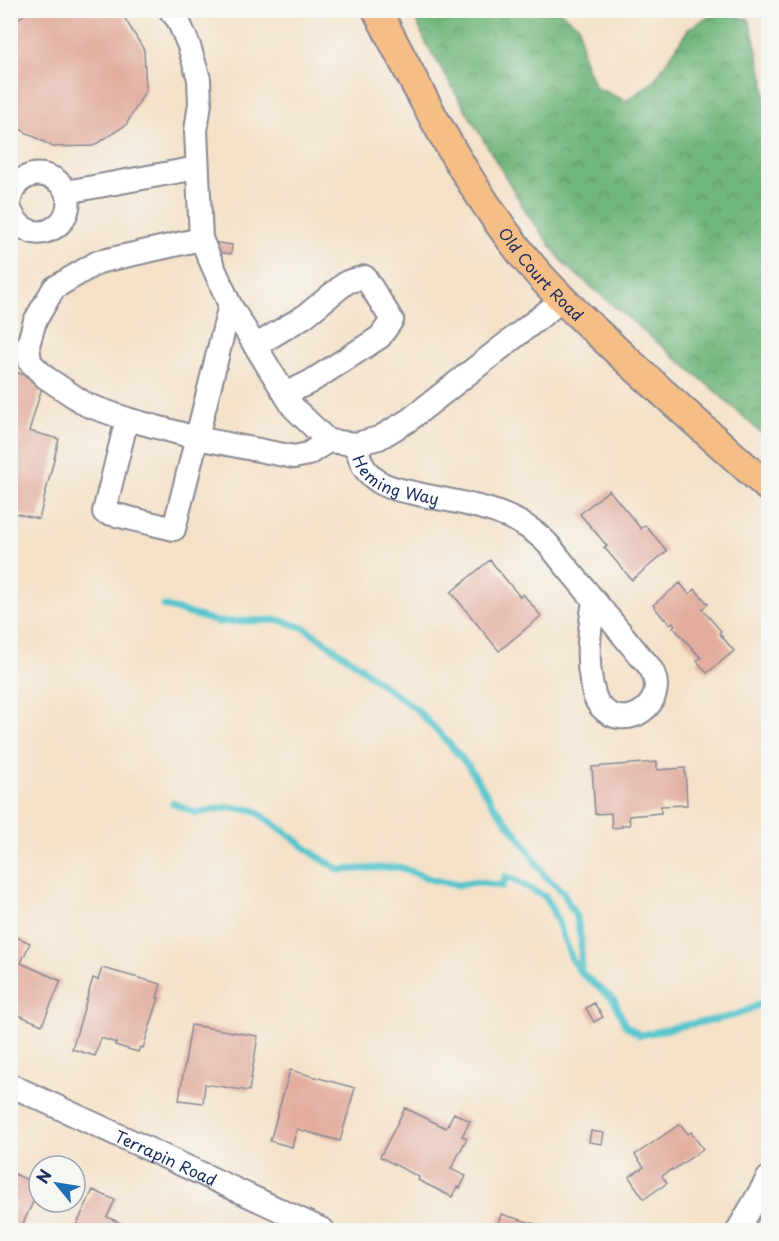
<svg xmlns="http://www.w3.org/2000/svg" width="779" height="1241" font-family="'Playpen Sans',sans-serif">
<defs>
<pattern id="forest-crowns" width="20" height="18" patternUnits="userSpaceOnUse" patternTransform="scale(1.5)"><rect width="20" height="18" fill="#71b67b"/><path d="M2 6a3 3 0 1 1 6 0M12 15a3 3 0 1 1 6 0" fill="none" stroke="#5c9468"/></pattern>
</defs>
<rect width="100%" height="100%" fill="#f6f6f2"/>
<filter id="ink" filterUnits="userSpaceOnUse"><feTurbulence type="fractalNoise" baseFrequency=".0167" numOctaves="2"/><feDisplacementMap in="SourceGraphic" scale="12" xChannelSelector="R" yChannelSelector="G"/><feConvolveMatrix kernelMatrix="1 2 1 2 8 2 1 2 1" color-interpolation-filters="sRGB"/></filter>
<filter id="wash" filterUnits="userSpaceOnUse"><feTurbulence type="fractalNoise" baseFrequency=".008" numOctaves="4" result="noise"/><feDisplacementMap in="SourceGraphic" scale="24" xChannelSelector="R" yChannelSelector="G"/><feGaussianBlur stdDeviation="1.35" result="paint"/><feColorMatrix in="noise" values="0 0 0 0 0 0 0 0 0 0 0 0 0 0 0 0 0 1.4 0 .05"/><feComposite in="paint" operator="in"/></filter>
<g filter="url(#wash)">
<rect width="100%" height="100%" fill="#f4e1c8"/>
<!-- forest -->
<path fill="url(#forest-crowns)" stroke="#46726c" stroke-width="1.5" d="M412,11H559L579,26L583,57L595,87L626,101L653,82L689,28L718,12L749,19L764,81L768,150V439L714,390L565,265L528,215L426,43Z"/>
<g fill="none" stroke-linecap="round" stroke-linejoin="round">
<!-- stream -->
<path stroke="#57c5cd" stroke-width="7" d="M164,606L218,622L279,620L305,628L358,665L380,683L416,709L447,741L469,767L492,803L524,843L544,875L563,892L577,919L581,940V973L614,1000L625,1025L640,1035C654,1033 667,1029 681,1026C712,1019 744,1019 768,997
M173,803L196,813L228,807L254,810L291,836L315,855L340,870L399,867L433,880L459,885L477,882L502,886L506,876L546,897L557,920L573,962L581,973"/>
</g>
<g id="blocks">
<!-- building -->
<path fill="#e2ad9f" d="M31,10H112L124,17L144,50L146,90L126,125L93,146L53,147L18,128L10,116V27L16,20Z
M211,242L232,245L231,254L210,251Z
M10,369L43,384L29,431L59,439L39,519L10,512Z
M609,490L641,529L645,525L667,551L632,580L604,547L607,546L580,514Z
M490,560L520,597L523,594L541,616L499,651L451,592Z
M680,583L689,594L695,589L708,604L702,609L721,631L719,633L734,651L707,673L697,661L701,658L673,627L675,625L673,622L670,624L665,618L664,619L653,605Z
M657,762V770L685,768L687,805L661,806V813L629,816L630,825H622V827L612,828L611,813L595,814L592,767Z
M10,934L30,943L21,963L61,981L42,1025L14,1013L18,1005L10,1002Z
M102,968L161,984L157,998H159L143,1048L140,1047L138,1052L115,1045L116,1043L101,1038L95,1056L72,1049L93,978L98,980Z
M594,1003L603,1017L594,1022L586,1008Z
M191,1025L258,1036L249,1091L205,1084L203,1103L179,1100Z
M290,1070L355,1088L340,1141L297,1129L292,1147L270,1141Z
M405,1108L446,1128L454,1113L470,1121L462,1136L467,1138L451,1169L466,1176L460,1188L457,1187L452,1197L418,1180L419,1177L380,1157Z
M680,1124L688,1134L691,1132L703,1149L673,1170L672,1169L662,1176L667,1183L644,1199L629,1177L644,1167L635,1155Z
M591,1131L604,1133L602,1144L589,1142Z
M10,1172L39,1185V1189L20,1230H10Z
M93,1190L115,1200L107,1217L136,1230H74Z
M501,1214L555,1230H496Z"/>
</g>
</g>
<g filter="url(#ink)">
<use href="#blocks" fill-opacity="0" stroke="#888893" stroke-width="1.5"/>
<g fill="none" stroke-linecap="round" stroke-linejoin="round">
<!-- minor casing -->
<g stroke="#888893" stroke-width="26">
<g id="minor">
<path d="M170,10L178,20L189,46L199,79L200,103L196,131L201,239L230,305L285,394L293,407L328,441L356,444L379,438L409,420L562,300"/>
<path d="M66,192L197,168"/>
<path d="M10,199C21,155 81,177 66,214C63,221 57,227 50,230C32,238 16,226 10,209"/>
<path d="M201,239L98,262L54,288L35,321L28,345L30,362L45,377L87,405L127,419L197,438L294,457L308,454L328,441"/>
<path d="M255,346L305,316L347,282L365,277L392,320L380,337L310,382L285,394"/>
<path d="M127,419L104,512L174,529L230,305"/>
<path id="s1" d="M356,444C360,462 363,471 379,482C390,489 405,491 418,494C463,504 513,508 547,543C555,552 562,562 570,571C584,588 599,606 613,623C622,634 630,644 639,655C643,659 648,664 651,669C671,703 625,735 600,706C594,699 593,690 591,681C586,654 590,628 594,600"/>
<path id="s2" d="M10,1085L323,1230"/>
<path d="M738,1230L768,1178"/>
</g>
</g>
<!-- major casing -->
<g stroke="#888893" stroke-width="32">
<g id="major">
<path id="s3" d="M377,10C420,94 463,179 521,253C549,289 583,319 616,350C666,396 718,442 768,487"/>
</g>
</g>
<!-- minor -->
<use href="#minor" stroke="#fff" stroke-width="22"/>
<!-- major -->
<use href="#major" stroke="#f6be87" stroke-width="28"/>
</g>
</g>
<g text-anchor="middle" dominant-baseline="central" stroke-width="4.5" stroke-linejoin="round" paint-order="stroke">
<!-- street labels -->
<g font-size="16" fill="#1b2f5e" stroke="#f6f6f2">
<text stroke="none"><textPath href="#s3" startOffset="312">Old Court Road</textPath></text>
<text stroke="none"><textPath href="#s1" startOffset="60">Heming Way</textPath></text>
<text stroke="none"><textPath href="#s2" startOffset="172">Terrapin Road</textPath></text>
</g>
</g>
<!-- margin -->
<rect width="779" height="1241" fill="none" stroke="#f6f6f2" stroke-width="36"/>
<!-- north arrow -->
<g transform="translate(57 1184) rotate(300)"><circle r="28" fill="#f6f6f2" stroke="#9ea6b7" stroke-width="1.5"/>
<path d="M0-4.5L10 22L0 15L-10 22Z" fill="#1f6fb2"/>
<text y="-9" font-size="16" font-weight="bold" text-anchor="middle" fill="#1b2f5e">N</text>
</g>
</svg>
